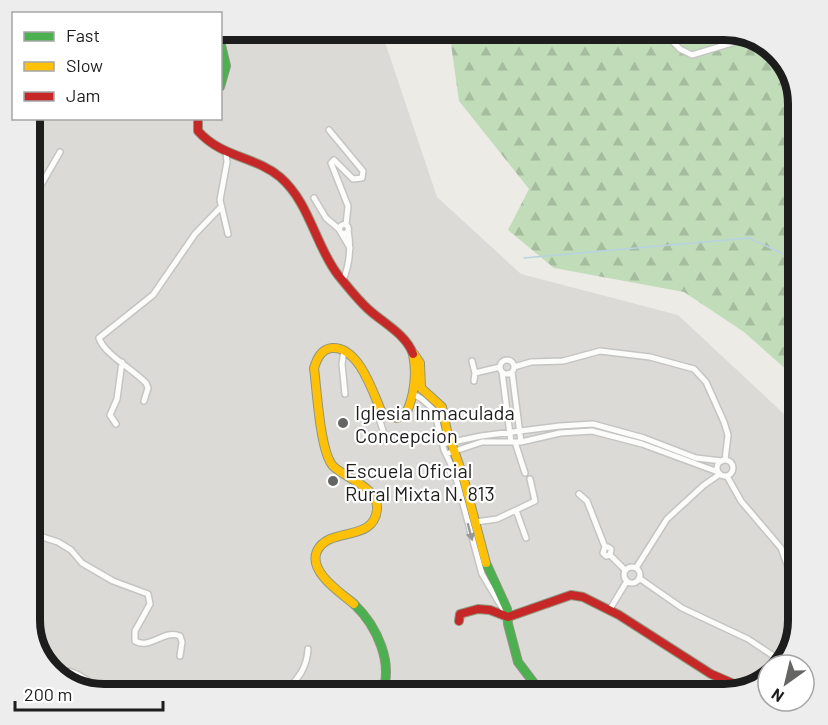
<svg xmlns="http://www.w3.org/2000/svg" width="828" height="725" font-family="Barlow,sans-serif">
<defs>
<pattern id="forest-firs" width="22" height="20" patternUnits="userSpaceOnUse" patternTransform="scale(1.5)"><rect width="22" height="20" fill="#c1dcb9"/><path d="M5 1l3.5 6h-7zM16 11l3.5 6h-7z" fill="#a5bc9f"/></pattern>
</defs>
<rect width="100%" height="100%" fill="#ecebe6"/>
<!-- residential -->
<path fill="#dbdad7" d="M221,30H383V36L437,197L521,274L678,315L798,427V625L780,665H768V676L723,695H105L52,673L30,625V119L220,118Z"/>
<!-- forest -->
<path fill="url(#forest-firs)" d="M449,30H723L776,52L798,105V380L744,332L684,292L554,268L508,230L529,189L459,101Z"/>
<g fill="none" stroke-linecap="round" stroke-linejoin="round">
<!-- stream -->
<path stroke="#b7d2e1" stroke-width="1.5" d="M524,258L749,238L798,261"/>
<!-- street casing -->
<g stroke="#c4c4c2" stroke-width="8">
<path id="street" d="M661,30L680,49L692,55L745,39
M329,130L363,171L362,178L353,179L334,160L331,163L348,206L346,225
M226,153L227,162L220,200L228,234
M314,198L326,218L339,229
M30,204L60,152
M339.5 229a4.5 4.5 0 1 1 9 0a4.5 4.5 0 1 1-9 0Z
M340,231L350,248
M343,280C350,264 351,247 348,230
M344,350L342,364L345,394
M500 367a7 7 0 1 1 14 0a7 7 0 1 1-14 0Z
M472,361L475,373
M514,367L531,362L563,361L600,351L650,357L694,369L706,382L724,422L728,435L725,460
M502,372L511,442
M512,372L521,442
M474,381L475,373L500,367
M413,394L422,399L434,410L444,450L454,471L482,574L507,616
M144,401L148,388L146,383C134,370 104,354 99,338L153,295L195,234L221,207
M381,410L379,418L386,440
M116,424L110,415L117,399L122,362
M515,442L525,473
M443,444L481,436L560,426L593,424L644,438L696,458L722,461
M446,454L482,442H521L560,433L592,431L642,444L718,472
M717 468a8 8 0 1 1 16 0a8 8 0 1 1-16 0Z
M727,476L741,501L781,548L798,595
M579,494L587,501L605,547L603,553L606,556L610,555L611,549L608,547H605
M514,511L535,501L530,479
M476,522L497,519L514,511L517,513L526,538
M30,533L58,542L71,550L82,563L113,581L148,594L150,604L135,631V641C150,650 164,629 180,636L182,642L180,656
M610,555L625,570
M624 575a8 8 0 1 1 16 0a8 8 0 1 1-16 0Z
M636,568L667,519L704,485L720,474
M639,578L682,608L748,639L781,661
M610,609L627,581
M56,675C58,674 63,671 66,671C75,671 96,684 98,692
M283,695C296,680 307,670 308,649"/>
</g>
<!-- fast casing -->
<g stroke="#91967d" stroke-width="10">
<path id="fast" d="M220,41L226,66L220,87
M486,563L507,609L508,624L518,662L543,695
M354,604C377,626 395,665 381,695"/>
</g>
<!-- slow casing -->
<g stroke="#91967d" stroke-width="10">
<path id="slow" d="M414,354L420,363L421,388L442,407L447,431L463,476L486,563
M354,604C341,593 308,572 317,551C329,526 373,543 377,510C379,487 346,479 333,466C320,452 317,390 314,368C317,359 321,349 332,348C359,346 373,393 382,413L397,418L406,414C414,396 417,374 413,354"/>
</g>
<!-- jam casing -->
<g stroke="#91967d" stroke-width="10">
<path id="jam" d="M198,118V131C222,158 255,156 280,177C310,203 315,245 338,275C348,287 357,299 368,309C383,323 406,334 413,354
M459,621L460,614L478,609L490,610L508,617L571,595L583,597L619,615L711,674L741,687"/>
</g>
<!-- street -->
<use href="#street" stroke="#fcfcfb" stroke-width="5"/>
<!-- fast -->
<use href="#fast" stroke="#4caf50" stroke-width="8"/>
<!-- slow -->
<use href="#slow" stroke="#ffc107" stroke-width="8"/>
<!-- jam -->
<use href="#jam" stroke="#c62828" stroke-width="8"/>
</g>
<!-- one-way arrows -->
<defs><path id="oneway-solid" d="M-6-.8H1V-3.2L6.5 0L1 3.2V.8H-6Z" transform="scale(1.5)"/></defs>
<use fill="#989897" href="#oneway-solid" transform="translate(470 532) rotate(75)"/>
<!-- markers -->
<g fill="#656563" stroke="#fff" stroke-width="2">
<circle cx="343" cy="423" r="6"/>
<circle cx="333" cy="481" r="6"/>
</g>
<g text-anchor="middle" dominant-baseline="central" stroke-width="4.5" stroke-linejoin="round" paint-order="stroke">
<!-- poi labels -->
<g font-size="20" fill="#1d1d1d" stroke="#fff" text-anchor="start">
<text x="355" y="412">Iglesia Inmaculada<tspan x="355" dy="23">Concepcion</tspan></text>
<text x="345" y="470">Escuela Oficial<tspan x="345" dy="23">Rural Mixta N. 813</tspan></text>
</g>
</g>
<!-- crop -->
<path d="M0 0H828V725H0ZM104 40H724A64 64 0 0 1 788 104V620A64 64 0 0 1 724 684H104A64 64 0 0 1 40 620V104A64 64 0 0 1 104 40Z" fill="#ededed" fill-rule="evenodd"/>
<path fill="none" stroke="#1d1d1d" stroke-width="8" d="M104 40H724A64 64 0 0 1 788 104V620A64 64 0 0 1 724 684H104A64 64 0 0 1 40 620V104A64 64 0 0 1 104 40Z"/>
<!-- legend -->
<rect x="12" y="12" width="210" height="108" fill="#ffffff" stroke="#a5a5a5" stroke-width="1.5"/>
<rect x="24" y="32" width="30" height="9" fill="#4caf50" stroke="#a5a5a5" stroke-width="1.5"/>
<text x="66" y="42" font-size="18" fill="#1d1d1d">Fast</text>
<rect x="24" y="62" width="30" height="9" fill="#ffc107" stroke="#a5a5a5" stroke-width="1.5"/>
<text x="66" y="72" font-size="18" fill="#1d1d1d">Slow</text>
<rect x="24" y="92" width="30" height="9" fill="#c62828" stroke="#a5a5a5" stroke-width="1.5"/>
<text x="66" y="102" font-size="18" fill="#1d1d1d">Jam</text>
<!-- north arrow -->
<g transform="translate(786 683) rotate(214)"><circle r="28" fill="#ffffff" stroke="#a5a5a5" stroke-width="1.5"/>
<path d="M0-4.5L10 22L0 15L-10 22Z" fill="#656563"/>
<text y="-9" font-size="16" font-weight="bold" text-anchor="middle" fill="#1d1d1d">N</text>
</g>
<!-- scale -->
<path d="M15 701v9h148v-9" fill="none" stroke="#1d1d1d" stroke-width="3"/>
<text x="24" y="701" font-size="18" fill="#1d1d1d" stroke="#ffffff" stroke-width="4.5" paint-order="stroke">200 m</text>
</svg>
